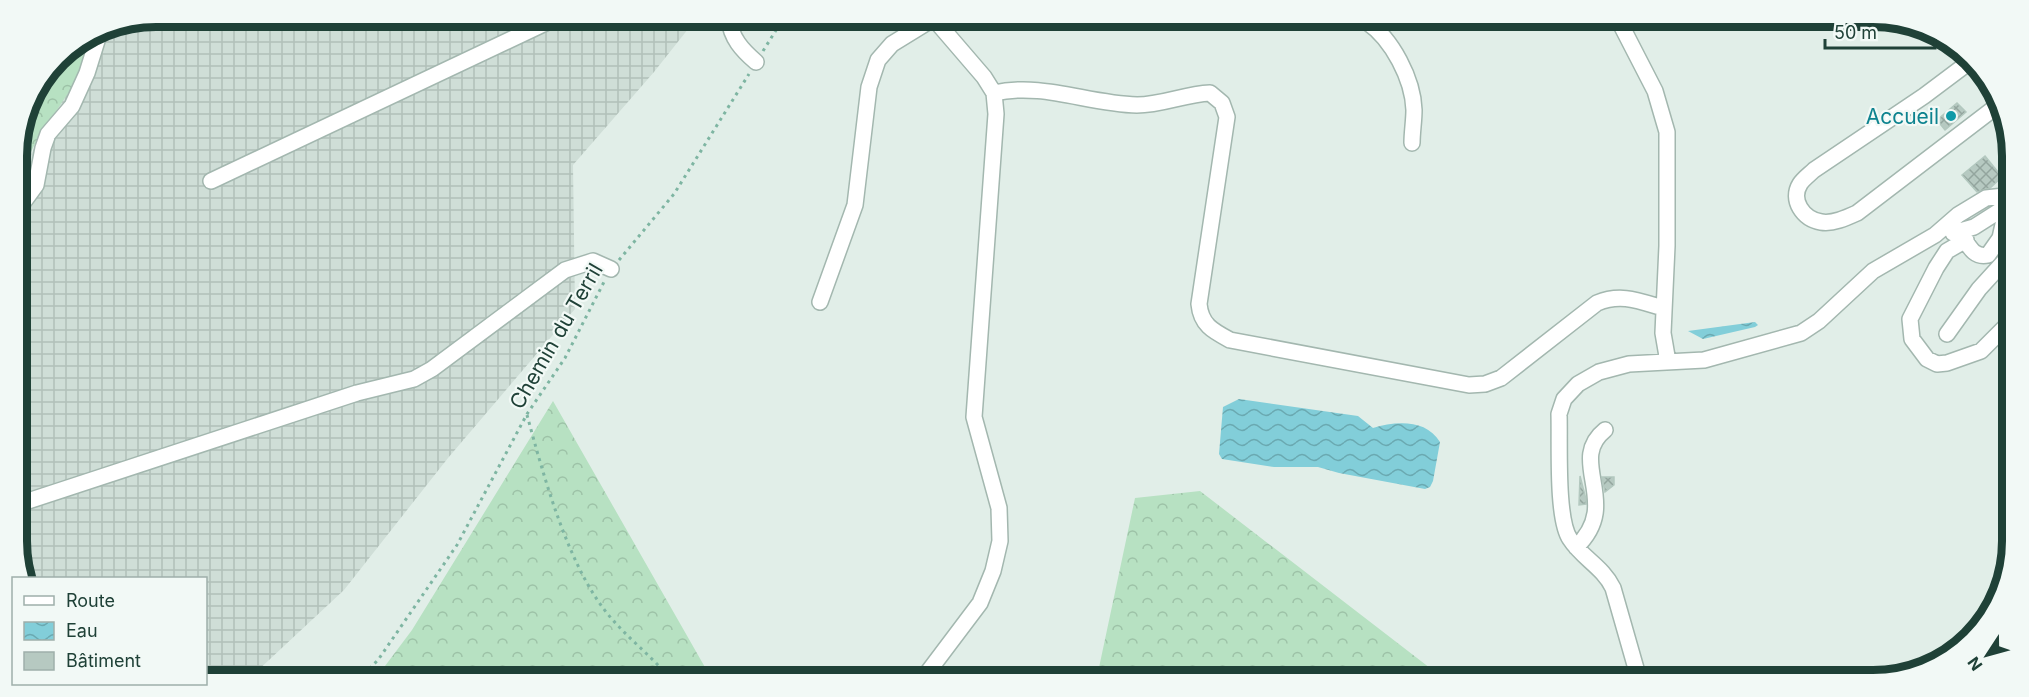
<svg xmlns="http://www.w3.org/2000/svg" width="2029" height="697" font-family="Inter,sans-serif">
<defs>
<pattern id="industrial-grid" width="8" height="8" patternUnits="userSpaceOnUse" patternTransform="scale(1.5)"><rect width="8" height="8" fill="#cfded7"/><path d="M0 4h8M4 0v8" fill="none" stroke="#b1c0b9"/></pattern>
<pattern id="forest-crowns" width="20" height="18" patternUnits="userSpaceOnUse" patternTransform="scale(1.5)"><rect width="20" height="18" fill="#b7e1c2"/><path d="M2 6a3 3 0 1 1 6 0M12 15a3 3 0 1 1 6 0" fill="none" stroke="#9dc2a7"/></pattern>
<pattern id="water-waves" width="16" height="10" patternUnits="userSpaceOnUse" patternTransform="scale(1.5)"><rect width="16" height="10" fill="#82ced9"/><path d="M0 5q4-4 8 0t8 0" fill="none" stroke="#6aa9b1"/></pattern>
<pattern id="building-cross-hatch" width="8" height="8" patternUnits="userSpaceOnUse" patternTransform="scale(1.5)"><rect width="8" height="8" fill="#b6c9c1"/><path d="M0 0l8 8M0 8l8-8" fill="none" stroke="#93a59e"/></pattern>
</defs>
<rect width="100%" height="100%" fill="#e1eee8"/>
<!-- industrial -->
<path fill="url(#industrial-grid)" d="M156,17L696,19L654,72L573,165L575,309L448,458L344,590L254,674H206V578H24L19,568L17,179L103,27Z"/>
<!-- forest -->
<path fill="url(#forest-crowns)" d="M94,33L77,80L38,138L17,179C17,129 27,89 63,53C71,44 84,39 94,33Z
M553,401L710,676L379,674L412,630Z
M1200,491L1443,678L1097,677L1135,498Z"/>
<!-- water -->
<path fill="url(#water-waves)" d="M1755,322L1758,325L1755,327L1703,339L1688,331Z
M1239,399L1358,416L1373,428C1396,421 1426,419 1440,442L1433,481L1430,487L1425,489L1339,473L1318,467H1274L1222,459L1219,454L1223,407Z"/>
<!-- building -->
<path fill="url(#building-cross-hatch)" stroke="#b3c8bf" stroke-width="1.5" d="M1957,103L1966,112L1945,130L1937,120Z
M1985,156L2002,177L1990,188L1977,192L1962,175Z
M1580,476L1586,499V504L1579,505Z
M1602,477H1614V485L1605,492Z"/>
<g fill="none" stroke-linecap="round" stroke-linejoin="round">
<!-- minor casing -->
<g stroke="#a3b7af" stroke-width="18">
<path id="minor" d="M729,19C731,38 742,50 756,62
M1367,22C1392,39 1413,79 1414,110C1414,121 1412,132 1412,143
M1620,23L1655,91L1667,132V246L1663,333L1668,362
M1972,60L1924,96L1814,170C1810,174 1803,179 1800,184C1790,200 1803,219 1821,222C1833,224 1846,218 1857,213L1997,106
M994,93C1043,82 1088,104 1137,105C1162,105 1185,94 1210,93L1222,103L1227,117L1199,304C1201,325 1213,331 1230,340L1469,385L1485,384L1501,378L1597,303C1621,293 1639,301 1663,308
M211,181L556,18
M17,211L36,185L43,148L48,134L72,106L87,73L101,28
M1949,223C1966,230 1967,260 1988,255L2000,238L2007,206
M1953,233L1974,227L2007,206
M1966,240L1947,251L1936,268L1910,319L1912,339L1927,359L1937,364L1947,363L1981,351L2009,323
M820,302L855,205L869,87L878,60L892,44L931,20
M1947,334L1979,289L2010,255
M19,504L357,393L414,379L432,369L565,270L593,261L611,269
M1576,547C1623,503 1566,461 1605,430
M925,676L980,603L993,571L1000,541L999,508L974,417L996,114L994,93L984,77L935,20
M1639,679L1613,588C1603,567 1582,558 1570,539C1556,519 1560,442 1559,414L1564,399L1578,384L1599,372L1629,364L1704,360L1801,333L1819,321L1873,271L1935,235L1958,215L1986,198L2004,196L2011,189"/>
</g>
<!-- path -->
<path stroke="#7eb5a2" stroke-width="3" stroke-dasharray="3 4.5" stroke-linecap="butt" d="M763,51L783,19
M619,260L674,194L749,74
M527,415C544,477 569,571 612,619C629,639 650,655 667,675
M364,674L378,660L457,545L527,414L565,358L605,280"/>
<!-- minor -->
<use href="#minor" stroke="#fff" stroke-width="15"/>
</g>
<!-- markers -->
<circle fill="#0f9aa8" stroke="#f2f9f6" stroke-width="2" cx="1951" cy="116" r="6"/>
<g text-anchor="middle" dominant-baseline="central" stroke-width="4.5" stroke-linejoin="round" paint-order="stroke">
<!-- culture labels -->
<g font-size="21" fill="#0d838f" stroke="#f2f9f6" text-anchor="end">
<text x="1939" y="116">Accueil</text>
</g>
<!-- street labels -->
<g font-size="21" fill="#1f4137" stroke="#f2f9f6">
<text transform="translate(556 336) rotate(-60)">Chemin du Terril</text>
</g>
</g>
<!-- crop -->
<path d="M0 0H2029V697H0ZM156 27H1873A129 129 0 0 1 2002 156V541A129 129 0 0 1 1873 670H156A129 129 0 0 1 27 541V156A129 129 0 0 1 156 27Z" fill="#f2f9f6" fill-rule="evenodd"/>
<path fill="none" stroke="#1f4137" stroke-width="8" d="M156 27H1873A129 129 0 0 1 2002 156V541A129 129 0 0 1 1873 670H156A129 129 0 0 1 27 541V156A129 129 0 0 1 156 27Z"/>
<!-- legend -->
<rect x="12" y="577" width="195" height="108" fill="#f2f9f6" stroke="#9eafaa" stroke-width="1.5"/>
<rect x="24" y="596" width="30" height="9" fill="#ffffff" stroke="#9eafaa" stroke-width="1.5"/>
<text x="66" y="607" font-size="18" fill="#1f4137">Route</text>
<rect x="24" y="622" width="30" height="18" fill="url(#water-waves)" stroke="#9eafaa" stroke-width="1.5"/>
<text x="66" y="637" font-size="18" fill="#1f4137">Eau</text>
<rect x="24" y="652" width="30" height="18" fill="#b6c9c1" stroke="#9eafaa" stroke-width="1.5"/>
<text x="66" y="667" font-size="18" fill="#1f4137">Bâtiment</text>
<!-- north arrow -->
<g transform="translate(1987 655) rotate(234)" stroke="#f2f9f6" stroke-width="4.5" paint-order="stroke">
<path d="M0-4.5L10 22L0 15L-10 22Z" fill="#1f4137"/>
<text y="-9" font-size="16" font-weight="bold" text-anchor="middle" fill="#1f4137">N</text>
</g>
<!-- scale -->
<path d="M1825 39v9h110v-9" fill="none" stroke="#1f4137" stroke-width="3"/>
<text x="1834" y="39" font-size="18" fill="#1f4137" stroke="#f2f9f6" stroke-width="4.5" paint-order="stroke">50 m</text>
</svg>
